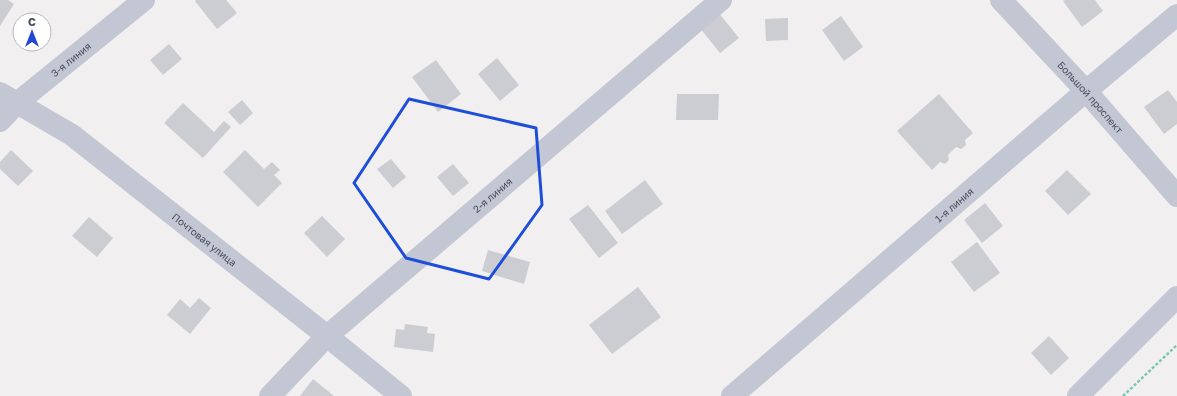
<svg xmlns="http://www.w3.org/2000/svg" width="1177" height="396" font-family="'Golos Text',sans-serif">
<rect width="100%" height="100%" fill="#f1efef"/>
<!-- building -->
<path fill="#cccdd3" d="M0,0H8L14,4L0,26Z
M196,0H226L237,13L217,29L195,1Z
M1065,0H1095L1103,11L1082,27L1063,1Z
M718,12L739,38L720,53L699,27Z
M841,16L863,47L844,61L822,30Z
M788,18V40L766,41L765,19Z
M169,44L182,59L163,75L150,60Z
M497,58L519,85L500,101L478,74Z
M436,60L461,94L438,112L412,77Z
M1168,90L1177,102V124L1164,134L1144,107Z
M677,94H719L718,120H676Z
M939,94L973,133L965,140L966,145L961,149L956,147L948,155L949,160L945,164L940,162L932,170L897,131Z
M242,100L253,113L240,125L228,112Z
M183,103L214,132L224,121L231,127L203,158L164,123Z
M11,150L33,171L18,186L0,169V162Z
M245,150L264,169L272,162L280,170L274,175L282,183L258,207L223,172Z
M391,159L406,177L393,188L377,169Z
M453,164L469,183L453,196L437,177Z
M1067,170L1091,194L1068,215L1045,191Z
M645,180L663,204L622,234L605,211Z
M985,203L1003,226L982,243L964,220Z
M588,205L618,243L599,258L569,219Z
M322,216L345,239L327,257L304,233Z
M89,217L113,238L97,257L72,236Z
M977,242L1000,273L974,292L951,262Z
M488,250L530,262L524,284L482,271Z
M638,287L661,317L612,354L589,325Z
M199,298L211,308L190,334L167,315L180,299L190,308Z
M405,324L428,327L427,333L435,334L433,352L394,347L396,329L404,330Z
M1049,336L1069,358L1051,375L1031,353Z
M313,379L334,396H300Z"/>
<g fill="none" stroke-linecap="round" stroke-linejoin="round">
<!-- path -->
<path stroke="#79c9b5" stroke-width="2.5" stroke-dasharray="3 2" stroke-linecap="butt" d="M1123,396L1177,345"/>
<!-- street -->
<g stroke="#c3c7d3" stroke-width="22">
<path id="s1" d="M1001,0L1086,91L1177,196"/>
<path id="s2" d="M0,93L72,135L327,336L401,396"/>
<path id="s3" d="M0,121L17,103L144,0"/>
<path id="s4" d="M270,396L327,336L721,0"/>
<path id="s5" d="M732,396L1086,91L1177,15"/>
<path d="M1078,396L1177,297"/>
</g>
</g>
<!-- marked area -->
<path fill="none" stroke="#1d4ed8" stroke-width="3" stroke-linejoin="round" d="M409,99L536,128L542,205L489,279L406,258L354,183Z"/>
<g text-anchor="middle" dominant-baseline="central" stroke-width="3" stroke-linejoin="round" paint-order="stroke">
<!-- street labels -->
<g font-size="10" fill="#484d5b" stroke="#fff">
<text stroke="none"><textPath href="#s3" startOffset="94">3-я линия</textPath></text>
<text stroke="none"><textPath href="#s1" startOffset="132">Большой проспект</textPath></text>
<text stroke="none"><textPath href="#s4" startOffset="300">2-я линия</textPath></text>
<text stroke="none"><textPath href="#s5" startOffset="293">1-я линия</textPath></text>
<text stroke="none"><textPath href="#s2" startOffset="252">Почтовая улица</textPath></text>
</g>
</g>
<!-- north arrow -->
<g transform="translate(32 32)"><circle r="19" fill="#ffffff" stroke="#b6b8bd"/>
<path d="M0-3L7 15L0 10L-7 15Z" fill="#2346d7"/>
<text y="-6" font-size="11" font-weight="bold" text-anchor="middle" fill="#484d5b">С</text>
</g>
</svg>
